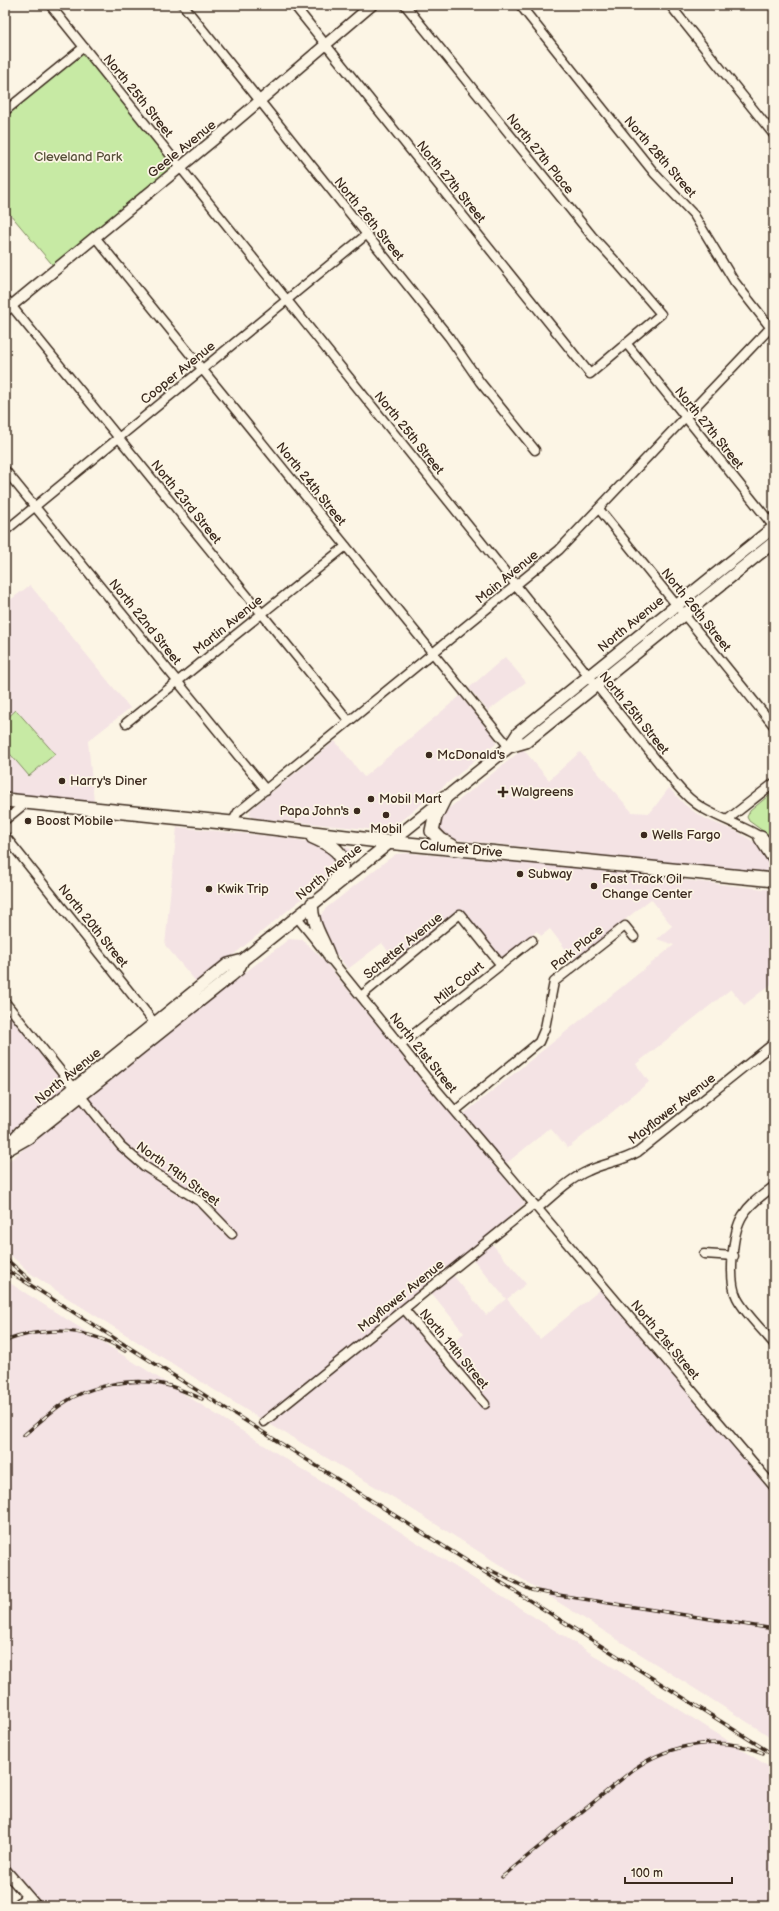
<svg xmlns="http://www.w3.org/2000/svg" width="779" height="1911" font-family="'Balsamiq Sans',sans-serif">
<rect width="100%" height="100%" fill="#fcf5e5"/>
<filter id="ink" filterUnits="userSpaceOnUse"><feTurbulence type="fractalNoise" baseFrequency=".025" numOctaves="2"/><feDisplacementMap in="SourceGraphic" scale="8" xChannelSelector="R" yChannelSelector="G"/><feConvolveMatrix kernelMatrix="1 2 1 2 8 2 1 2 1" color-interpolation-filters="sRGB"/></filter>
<g filter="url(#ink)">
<!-- built -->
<path fill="#f4e3e4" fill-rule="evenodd" d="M30,585L130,708L88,741L94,802L22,794L27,802L5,800V604Z
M505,657L526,682L488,711L469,688Z
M460,696L495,738L496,744L388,831L255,818L249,815L251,809L335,741L364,777Z
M523,749L549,780L580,752L632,812L650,813L669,788L684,804L696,813L708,820L738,832L757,844L773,862L772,868L763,872L429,837L425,834V830L428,825Z
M177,827L279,837L349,848L354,851V856L198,984L165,945Z
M408,853L538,864L774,890V982L744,1005L731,989L636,1064L649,1082L568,1148L550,1128L498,1170L525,1203L486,1237L526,1284L507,1299L540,1339L600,1290L774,1495V1739L396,1499L251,1413L69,1299L30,1273L5,1250V1164L226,987L289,939L303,940L320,956L456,1120L674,945L657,939L672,926L651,899L574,960L550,929L541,936L537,931L506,957L500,959L463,914L396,962L382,943L348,969L320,934L317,921L325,909L386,861L396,854ZM467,1252L506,1299L486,1315L447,1268ZM426,1286L464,1333L438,1355L400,1308Z
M5,1010L67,1088L65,1090L5,1139Z
M5,1280L774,1770V1898L764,1906H43L5,1862Z"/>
<!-- green -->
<path fill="#c7eaa4" stroke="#818a61" d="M84,47L180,168L56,269L5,208V111Z
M16,710L55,754L29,776L5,748V720Z
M774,791V839L749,821L747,817L750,811Z"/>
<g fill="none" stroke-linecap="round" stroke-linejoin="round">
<!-- minor casing -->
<g stroke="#3b2a1e" stroke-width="11">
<path id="minor" d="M50,5L674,782C683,793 692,802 704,809C727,822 753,829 774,846
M183,5L449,337L480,382L535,450
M294,5L590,374L661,314L618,264L592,236L405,5
M520,5L655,174L694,215L734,281L774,332
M670,5L774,135
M5,111L84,47
M95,237L509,747
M5,298L349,721
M626,343L774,527
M5,470L266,790
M599,509L774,726
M5,531L366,235
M126,723L346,546
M5,820L27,802
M727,820L774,783
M232,823L238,812L559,550L774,324
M5,836L157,1026
M296,916L426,1077L774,1487
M361,996L460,914L501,965
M5,1002L121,1146L144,1166L201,1202L232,1234
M400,1045L532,940
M455,1111L539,1042L545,1028L554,982L625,926L634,937
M774,1186C763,1195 750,1203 743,1215C732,1232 728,1281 737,1298C746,1315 762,1329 774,1344
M538,1208C553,1196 569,1179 588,1171C604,1163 621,1162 638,1152L774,1043
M704,1254L734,1256
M404,1309L485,1404
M264,1422L534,1204
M16,1906L26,1896"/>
</g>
<!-- tertiary casing -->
<g stroke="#3b2a1e" stroke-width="13">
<path id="tertiary" d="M5,311L222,133L372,5
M5,1870L36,1906"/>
</g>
<!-- secondary casing -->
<g stroke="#3b2a1e" stroke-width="14">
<path id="secondary" d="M509,747L526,742L774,542
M312,903C313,929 323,936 330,958
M10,1147L14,1139L20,1132L228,964L243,960L509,747L518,733L774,527
M7,1150L28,1138L231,976L238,970L243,960"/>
</g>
<!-- primary casing -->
<g stroke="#3b2a1e" stroke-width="16">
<path id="primary" d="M445,797L435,817L432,831L441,840L452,846
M5,800L232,823L387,842L774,880
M313,837C343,850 351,859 330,889
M761,838L774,858"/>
</g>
<!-- minor -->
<use href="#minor" stroke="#fcf5e5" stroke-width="8"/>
<!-- tertiary -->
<use href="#tertiary" stroke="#fcf5e5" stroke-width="10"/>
<!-- secondary -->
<use href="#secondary" stroke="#fcf5e5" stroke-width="11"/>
<!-- primary -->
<use href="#primary" stroke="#fcf5e5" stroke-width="13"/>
<!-- rail casing -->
<g stroke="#3b2a1e" stroke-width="3.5">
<path id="rail" d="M5,1258L30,1280
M5,1269L774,1755
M5,1341C46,1326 88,1327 125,1351
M24,1435C36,1425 49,1413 62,1404C87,1386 132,1377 162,1384C176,1387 189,1393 202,1399
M488,1569L531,1590L552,1594L774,1629
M502,1877L634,1769C671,1743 721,1735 763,1753"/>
</g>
<!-- rail -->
<use href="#rail" stroke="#fcf5e5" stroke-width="2" stroke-dasharray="6" stroke-linecap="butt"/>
</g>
</g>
<!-- markers -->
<g fill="#3b2a1e" stroke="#fcf5e5" stroke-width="1.5">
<circle cx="429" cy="755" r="4"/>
<circle cx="62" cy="781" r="4"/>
<path d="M501 786h4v4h4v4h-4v4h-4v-4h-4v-4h4z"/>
<circle cx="371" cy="799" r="4"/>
<circle cx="357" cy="811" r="4"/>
<circle cx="386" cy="815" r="4"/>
<circle cx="28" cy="821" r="4"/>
<circle cx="644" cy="835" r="4"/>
<circle cx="520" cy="874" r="4"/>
<circle cx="594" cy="886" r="4"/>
<circle cx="209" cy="889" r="4"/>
</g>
<g text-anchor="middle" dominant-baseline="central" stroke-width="3.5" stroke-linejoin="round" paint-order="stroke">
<!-- street labels -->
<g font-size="13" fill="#3b2a1e" stroke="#fcf5e5">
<text transform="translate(138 96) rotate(51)">North 25th Street</text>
<text transform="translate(182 149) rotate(-39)">Geele Avenue</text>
<text transform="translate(540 154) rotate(51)">North 27th Place</text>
<text transform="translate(660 157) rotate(49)">North 28th Street</text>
<text transform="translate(451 182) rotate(51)">North 27th Street</text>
<text transform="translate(369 219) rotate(51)">North 26th Street</text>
<text transform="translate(178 373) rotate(-39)">Cooper Avenue</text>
<text transform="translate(709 428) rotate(51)">North 27th Street</text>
<text transform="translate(409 433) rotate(51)">North 25th Street</text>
<text transform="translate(311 484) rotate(51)">North 24th Street</text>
<text transform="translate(186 502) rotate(51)">North 23rd Street</text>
<text transform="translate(507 577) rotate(-39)">Main Avenue</text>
<text transform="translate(696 610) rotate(51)">North 26th Street</text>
<text transform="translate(145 622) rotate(51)">North 22nd Street</text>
<text transform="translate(631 624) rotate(-39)">North Avenue</text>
<text transform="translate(228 625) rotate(-39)">Martin Avenue</text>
<text transform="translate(634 713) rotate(51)">North 25th Street</text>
<text transform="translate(461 849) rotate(5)">Calumet Drive</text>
<text transform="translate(329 872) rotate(-39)">North Avenue</text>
<text transform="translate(93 926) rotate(51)">North 20th Street</text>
<text transform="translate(403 946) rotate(-39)">Schetter Avenue</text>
<text transform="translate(577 948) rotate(-39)">Park Place</text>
<text transform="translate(459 983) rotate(-39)">Milz Court</text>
<text transform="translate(423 1053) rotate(51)">North 21st Street</text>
<text transform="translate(68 1076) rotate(-39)">North Avenue</text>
<text transform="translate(672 1109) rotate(-38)">Mayflower Avenue</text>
<text transform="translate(178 1174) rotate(36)">North 19th Street</text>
<text transform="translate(401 1296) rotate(-39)">Mayflower Avenue</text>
<text transform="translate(665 1340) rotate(50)">North 21st Street</text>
<text transform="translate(454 1349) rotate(50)">North 19th Street</text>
</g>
<!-- park labels -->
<g font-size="13" fill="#575039" stroke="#fcf5e5">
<text x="78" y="157">Cleveland Park</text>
</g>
<!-- poi labels -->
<g font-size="13" fill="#3b2a1e" stroke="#fcf5e5" text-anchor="start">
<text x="437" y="755">McDonald's</text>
<text x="70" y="781">Harry's Diner</text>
<text x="511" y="792">Walgreens</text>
<text x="379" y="799">Mobil Mart</text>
<text x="349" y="811" text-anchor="end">Papa John's</text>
<text x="36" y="821">Boost Mobile</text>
<text x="386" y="829" text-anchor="middle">Mobil</text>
<text x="652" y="835">Wells Fargo</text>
<text x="528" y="874">Subway</text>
<text x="602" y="879">Fast Track Oil<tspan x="602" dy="15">Change Center</tspan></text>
<text x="217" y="889">Kwik Trip</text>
</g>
</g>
<!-- margin -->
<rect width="779" height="1911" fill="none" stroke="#fcf5e5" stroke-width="20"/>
<rect x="10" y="10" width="759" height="1891" fill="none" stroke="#3b2a1e" stroke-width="1.5" filter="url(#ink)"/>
<!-- scale -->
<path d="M625 1877v6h107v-6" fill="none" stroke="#3b2a1e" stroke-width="2"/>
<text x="631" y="1877" font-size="12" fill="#3b2a1e" stroke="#fcf5e5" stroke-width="3" paint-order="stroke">100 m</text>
</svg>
